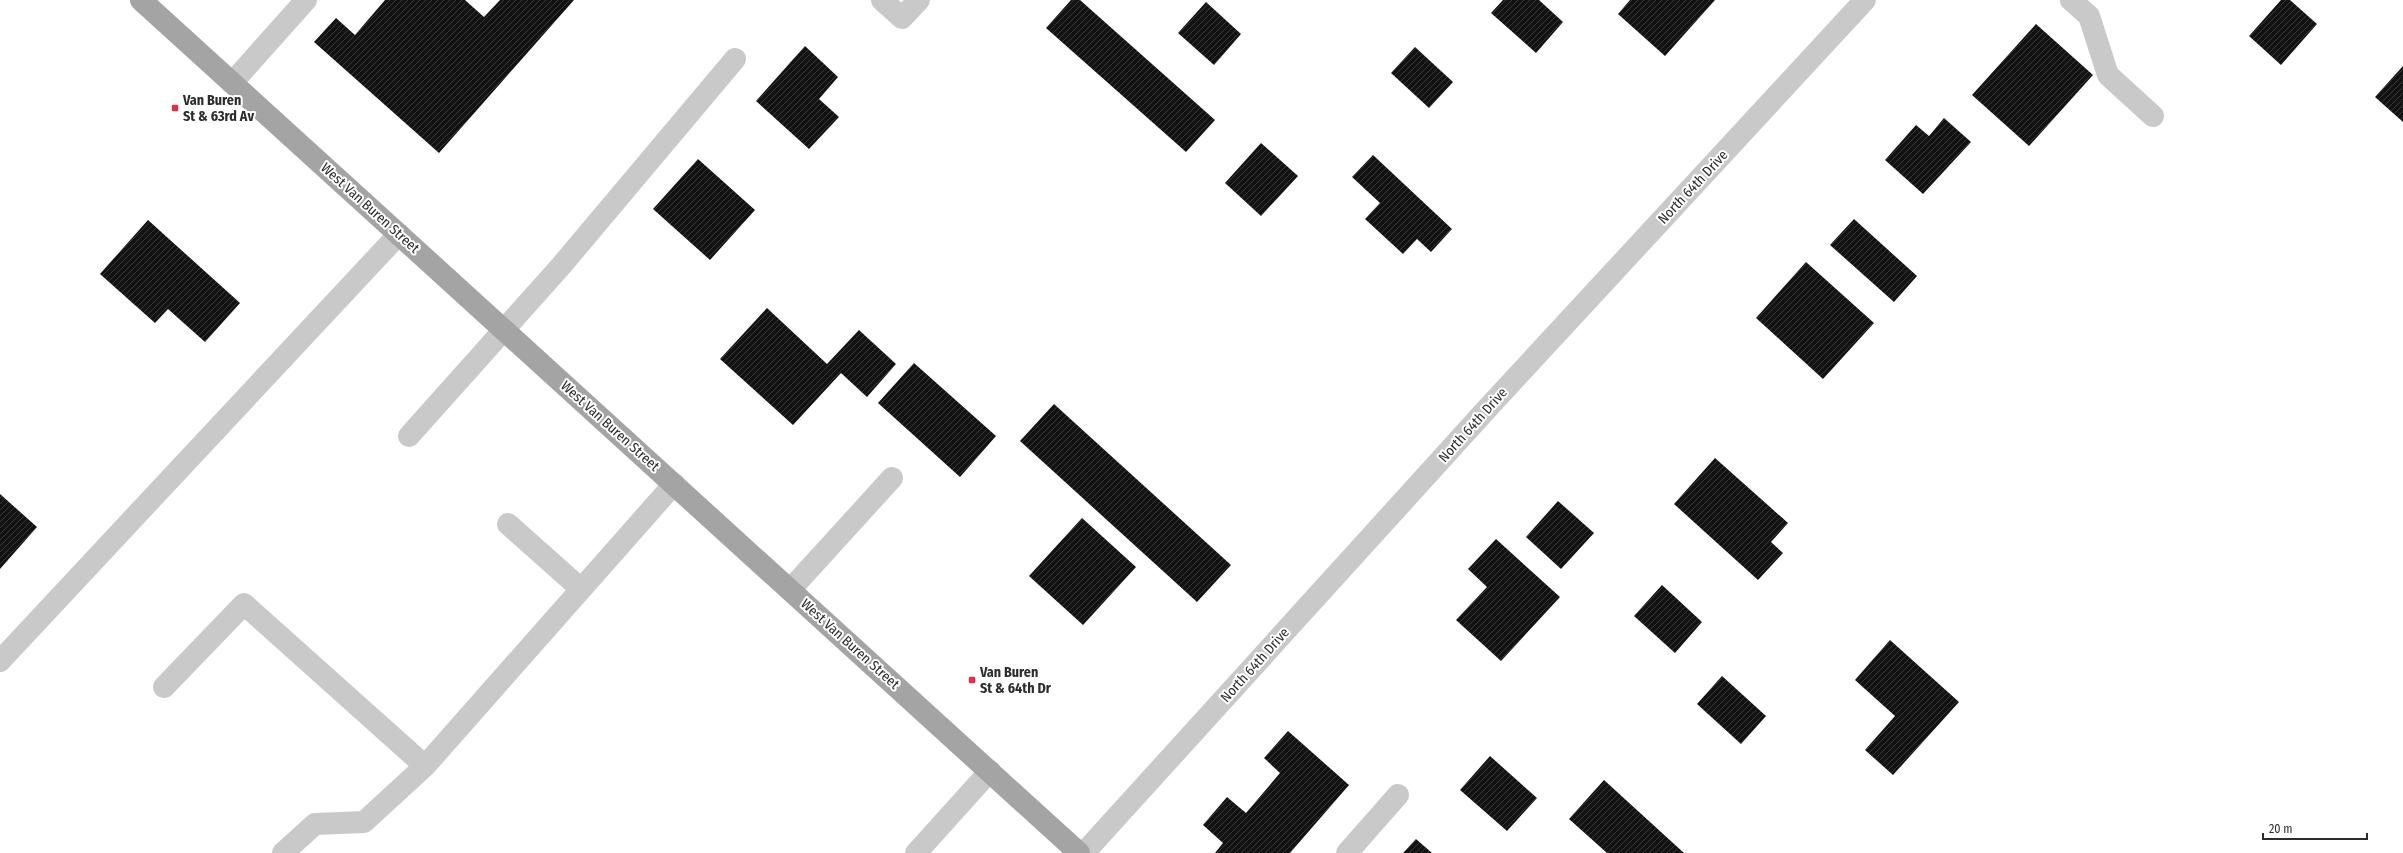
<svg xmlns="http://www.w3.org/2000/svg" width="2403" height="853" font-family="'Fira Sans Condensed',sans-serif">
<defs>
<pattern id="building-hatch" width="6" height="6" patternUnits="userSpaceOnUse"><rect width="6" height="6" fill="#131313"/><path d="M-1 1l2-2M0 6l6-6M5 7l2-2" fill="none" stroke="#363636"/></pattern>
</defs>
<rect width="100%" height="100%" fill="#fff"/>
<!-- building -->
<path fill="url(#building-hatch)" d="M385,0H465L484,17L500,0H574L439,153L314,42L336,18L355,35Z
M1071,0H1080L1215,120L1186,152L1046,28Z
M1503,0H1539L1563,22L1536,53L1491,13Z
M1630,0H1715L1665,56L1618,14Z
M2281,0H2290L2317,24L2281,65L2249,36Z
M1206,2L1241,34L1214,65L1178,33Z
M2036,24L2093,75L2029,146L1972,95Z
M805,46L838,77L819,99L839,117L809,149L756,101Z
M1415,47L1453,82L1429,108L1391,73Z
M2403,66V122L2375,97Z
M1944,118L1971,142L1923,194L1885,160L1916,125L1929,136Z
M1261,143L1298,176L1261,216L1225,183Z
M1373,155L1452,229L1431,252L1417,239L1403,254L1365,219L1380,203L1352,177Z
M698,159L755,210L710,260L653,209Z
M1854,219L1917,276L1894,302L1830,245Z
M148,220L240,303L205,342L168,309L155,323L100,274Z
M1806,262L1874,323L1823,379L1756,318Z
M767,308L827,364L859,330L896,364L867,397L841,373L793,425L720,359Z
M914,363L996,436L960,477L878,403Z
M1054,404L1231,565L1197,602L1020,441Z
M1715,458L1788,523L1771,542L1783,553L1758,580L1674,504Z
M0,494L37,527L0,569Z
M1558,501L1594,533L1561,569L1526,537Z
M1082,518L1136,567L1083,625L1029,576Z
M1496,539L1560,597L1501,661L1456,620L1487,587L1468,569Z
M1662,585L1702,622L1675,653L1634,616Z
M1890,640L1959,702L1893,775L1865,750L1895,716L1855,680Z
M1722,676L1766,716L1741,744L1697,704Z
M1288,731L1349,785L1290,853H1215L1223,843L1203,825L1227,797L1246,813L1280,773L1264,758Z
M1490,756L1537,798L1507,831L1460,790Z
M1604,780L1684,853H1607L1569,819Z
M1416,839L1432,853H1403Z"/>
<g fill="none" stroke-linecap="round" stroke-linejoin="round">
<!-- minor -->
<path stroke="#c9c9c9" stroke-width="22" d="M882,0L902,18L919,0
M2071,0L2089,16L2108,75L2153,116
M232,83L306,0
M409,436L561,266L735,59
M508,524L581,589
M790,590L892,478
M0,661L399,234
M164,687L244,604L425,766L674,484
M283,853L315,824L364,822L425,766
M916,853L990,771
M1084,853L1485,411L1865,0
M1347,853L1398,795"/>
<!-- major -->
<path stroke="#a4a4a4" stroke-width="22" d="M141,0L1079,853"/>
</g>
<!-- markers -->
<g fill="#e1314a" stroke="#fff" stroke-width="1.5">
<rect x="171" y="104" width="8" height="8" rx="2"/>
<rect x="968" y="676" width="8" height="8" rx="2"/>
</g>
<g text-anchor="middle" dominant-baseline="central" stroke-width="4" stroke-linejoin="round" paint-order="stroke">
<!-- poi labels -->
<g font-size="14" font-weight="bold" fill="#2c2c2c" stroke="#fff" text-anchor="start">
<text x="183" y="100">Van Buren<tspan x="183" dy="16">St &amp; 63rd Av</tspan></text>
<text x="980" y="672">Van Buren<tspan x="980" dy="16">St &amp; 64th Dr</tspan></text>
</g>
<!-- street labels -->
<g font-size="14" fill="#2c2c2c" stroke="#fff">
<text transform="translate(1693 187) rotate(-47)">North 64th Drive</text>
<text transform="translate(370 208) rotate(42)">West Van Buren Street</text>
<text transform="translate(1473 425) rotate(-48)">North 64th Drive</text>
<text transform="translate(610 426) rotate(42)">West Van Buren Street</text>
<text transform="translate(850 644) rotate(42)">West Van Buren Street</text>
<text transform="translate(1255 665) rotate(-48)">North 64th Drive</text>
</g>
</g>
<!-- scale -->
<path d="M2263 833v6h104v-6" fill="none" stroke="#2c2c2c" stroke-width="2"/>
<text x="2269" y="833" font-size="12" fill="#2c2c2c" stroke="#ffffff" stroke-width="3" paint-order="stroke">20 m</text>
</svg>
